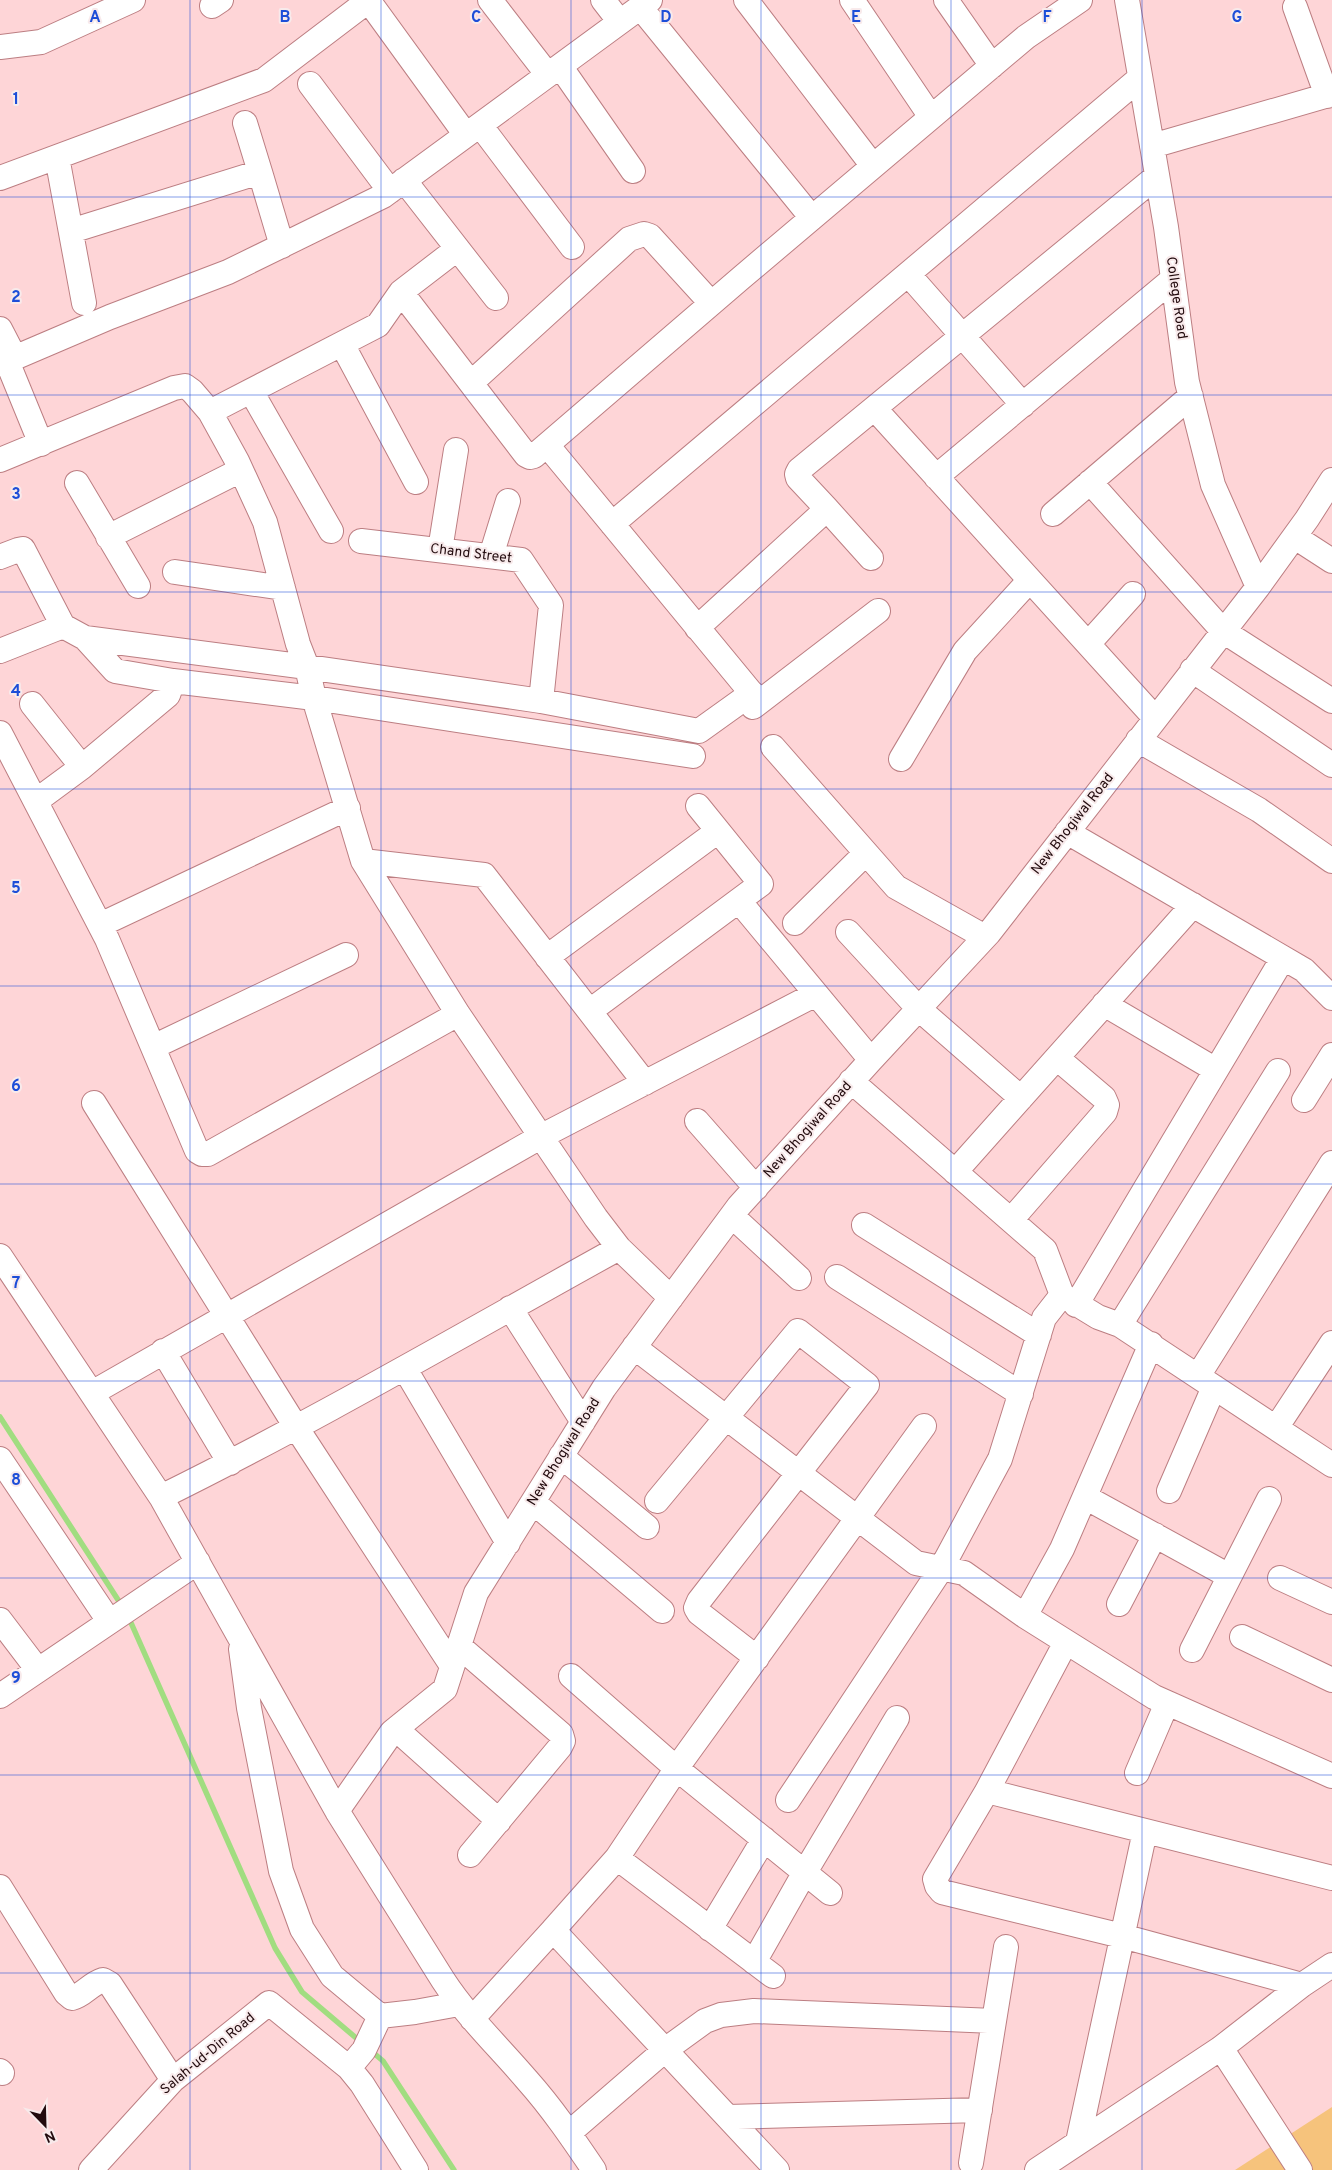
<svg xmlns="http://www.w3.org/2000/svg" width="1332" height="2170" font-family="Overpass,sans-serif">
<rect width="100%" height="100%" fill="#fed5d7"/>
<!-- green -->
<path fill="#f6c37c" d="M1332,2107V2170H1235Z"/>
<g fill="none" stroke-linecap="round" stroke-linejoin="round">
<!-- stream -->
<path stroke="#a1dd80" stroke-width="5.5" d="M0,1417L122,1606
M128,1616L275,1948L302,1992L362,2043
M369,2049L383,2061L454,2170"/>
<!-- minor casing -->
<g stroke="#bc7e82" stroke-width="26">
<path id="minor" d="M368,0L466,135
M490,0L548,75
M603,0L620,22
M746,0L873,166
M852,0L931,117
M946,0L992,66
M1127,0L1166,227L1187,382L1213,485L1258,587
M212,6L221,0
M1295,7L1327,96
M645,13L812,218
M0,47L41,42L133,0
M560,66L633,171
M310,84L390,191
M245,123L260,172
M480,125L572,247
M1152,146L1332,94
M57,157L84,303
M0,178L264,80L368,1
M404,180L496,298
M71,231L260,172L282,246
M457,249L401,292L526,455L530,457L534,456L741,278L1026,37L1080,0
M908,274L1023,405
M0,329L15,358
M342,344L416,482
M7,361L41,444
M0,364L110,317L228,272L383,196L650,0
M471,383L629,239L644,234L650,236L711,303
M251,391L331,531
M875,409L1155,718
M210,412L237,461L265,522L298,644L307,667L314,698L363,861L458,1014L596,1218L619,1248L671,1298
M547,445L759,702
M0,460L174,388L185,386L192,391L210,412L378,325L401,292
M936,477L1173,279
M1090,482L1223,631L1332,701
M77,483L138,586
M827,509L871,558
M1053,514L1191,396
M612,524L1140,78
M108,537L241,470
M1295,537L1332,561
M361,541L521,560L551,605L541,701
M440,550L456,450
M491,556L508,501
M0,557L18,550L23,549L63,626L85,638L115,671L173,681L314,698L693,756
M175,572L283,588
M697,628L827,509L798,478L797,474L799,470L1157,176
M85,638L307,667L541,701L699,731L752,693
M1088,644L1133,594
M0,651L63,626
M1192,670L1332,765
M32,704L82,767
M753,707L878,611
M0,733L107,939L197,1151L202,1154H208L458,1014
M1138,740L1259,810L1332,861
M773,747L896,887L985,937
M901,759L965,651L1030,580
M36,801L82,767L168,695L173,681
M1067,832L1304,970L1332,998
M363,861L484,875L645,1083
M739,901L871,1060
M795,923L866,853
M100,925L348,808
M848,932L919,1009L1021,1098
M547,957L718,831
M1104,1004L1216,1070
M590,1011L761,884L698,806
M153,1047L346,955
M851,1081L1045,1250L1062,1295L1098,1317L1120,1325L1332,1465
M1304,1100L1332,1055
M94,1103L296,1427L452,1666
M697,1121L756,1188
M955,1172L1193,905
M732,1216L799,1278
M1011,1220L1105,1112L1107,1105L1104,1098L1057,1058
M864,1225L1039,1335
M0,1256L161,1497L337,1811L443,1980C467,2017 499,2047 527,2080C552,2108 573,2139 594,2170
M837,1277L1021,1394
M1076,1305L1283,958
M510,1308L583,1422
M1120,1325L1278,1071
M634,1347L916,1563L964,1573L1025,1616L1154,1697L1332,1776
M163,1351L230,1463
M405,1369L508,1543
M1198,1376L1332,1163
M92,1393L542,1136L816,994
M1276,1428L1332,1343
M561,1456L647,1527
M0,1459L109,1621
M1169,1491L1214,1387
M161,1497C317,1420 467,1332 619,1248
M1085,1497L1229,1576
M657,1501L798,1331L867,1385L699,1601L696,1608L699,1613L757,1658
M533,1502L662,1611
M1280,1578L1332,1602
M1119,1604L1155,1535
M1025,1616L1062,1549L1151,1344
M0,1620L38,1670
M1242,1637L1332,1680
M1066,1642L987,1791L935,1879L937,1886L942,1892L1122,1936L1302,1985
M459,1646L561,1734L563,1741L560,1747L470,1855
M241,1649L249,1708L281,1871L302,1929L332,1976L380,2016L415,2012L459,2004
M1192,1650L1269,1499
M571,1676L676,1768L830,1893
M0,1696L198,1562
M396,1729L499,1821
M1137,1773L1167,1703
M987,1791L1332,1878
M788,1800L941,1569L1000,1459L1044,1318L1062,1295
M337,1811L392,1732L445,1689L476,1593L604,1388L739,1206L871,1060L989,933L1258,587L1307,519L1332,480
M617,1858L773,1976
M0,1887L66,1993L72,1998C84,1995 90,1984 103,1980L110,1984L173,2080
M710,1929L764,1839
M754,1962L805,1872L897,1718
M472,2019L553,1930
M1221,2048L1300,2170
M349,2068L364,2050L380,2016
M0,2071L2,2073
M728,2117L980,2110
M569,2133L665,2050L705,2021L721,2015L754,2011L994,2021
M1078,2142L1145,1831
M971,2163L1006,1947
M91,2170L173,2080L269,2003L349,2068L362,2084L416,2170
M777,2170L553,1930L617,1858L681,1762L924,1426
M1037,2170L1221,2048L1302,1985L1332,1965"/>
</g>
<!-- minor -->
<use href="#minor" stroke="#fff" stroke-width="24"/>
</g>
<!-- grid -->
<path fill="none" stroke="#1d4ed8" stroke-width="1" stroke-opacity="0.55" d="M190,0V2170M381,0V2170M571,0V2170M761,0V2170M951,0V2170M1142,0V2170M0,197H1332M0,395H1332M0,592H1332M0,789H1332M0,986H1332M0,1184H1332M0,1381H1332M0,1578H1332M0,1775H1332M0,1973H1332"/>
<g text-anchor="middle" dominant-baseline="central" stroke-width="4" stroke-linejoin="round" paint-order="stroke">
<!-- street labels -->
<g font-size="14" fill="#220b0e" stroke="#f8eaeb">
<text transform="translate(1176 298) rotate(82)">College Road</text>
<text transform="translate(471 554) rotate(7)">Chand Street</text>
<text transform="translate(1073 824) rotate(-52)">New Bhogiwal Road</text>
<text transform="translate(808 1130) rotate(-48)">New Bhogiwal Road</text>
<text transform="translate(564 1452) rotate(-58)">New Bhogiwal Road</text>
<text transform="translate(208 2054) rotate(-40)">Salah-ud-Din Road</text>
</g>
</g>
<g font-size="16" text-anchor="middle" font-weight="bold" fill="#1d4ed8" stroke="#f8eaeb" stroke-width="4" stroke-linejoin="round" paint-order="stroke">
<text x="95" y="22">A</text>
<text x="285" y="22">B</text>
<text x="476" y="22">C</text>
<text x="666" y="22">D</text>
<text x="856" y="22">E</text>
<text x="1047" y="22">F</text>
<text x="1237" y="22">G</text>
<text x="16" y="104">1</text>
<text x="16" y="302">2</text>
<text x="16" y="499">3</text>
<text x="16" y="696">4</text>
<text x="16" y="893">5</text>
<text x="16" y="1091">6</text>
<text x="16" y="1288">7</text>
<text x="16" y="1485">8</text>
<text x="16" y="1683">9</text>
</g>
<!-- north arrow -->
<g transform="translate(45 2125) rotate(157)" stroke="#f8eaeb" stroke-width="4" paint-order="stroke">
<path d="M0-4L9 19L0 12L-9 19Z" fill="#220b0e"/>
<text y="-8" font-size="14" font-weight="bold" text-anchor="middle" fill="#220b0e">N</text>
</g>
</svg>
